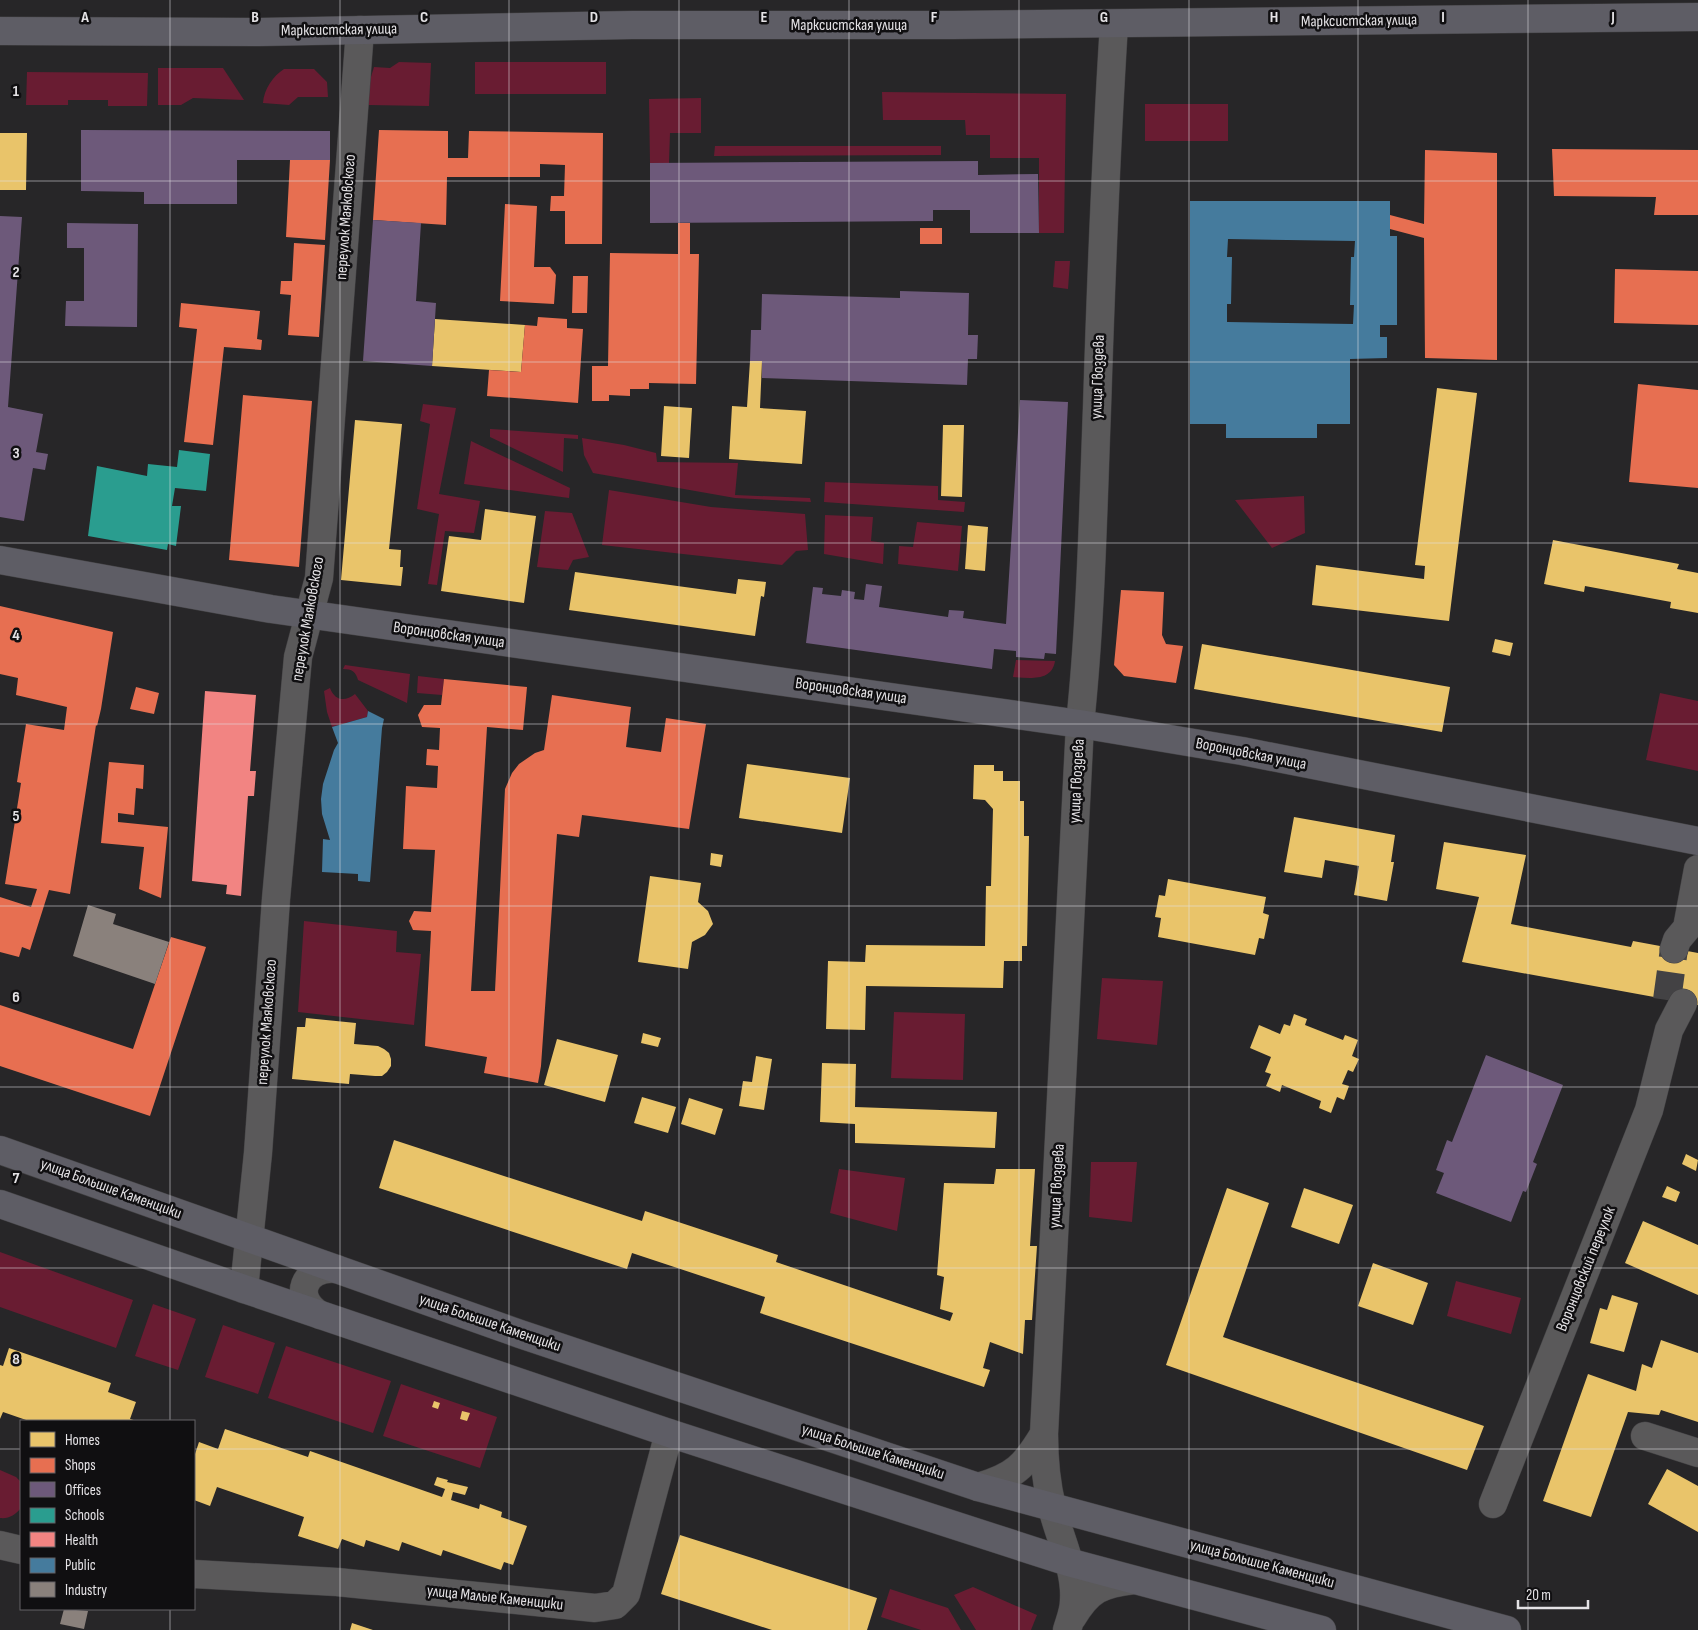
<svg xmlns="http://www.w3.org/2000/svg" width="1698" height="1630" font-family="'Sofia Sans Condensed',sans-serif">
<rect width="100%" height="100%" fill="#272628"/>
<!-- green -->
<path fill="#691c32" d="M399,62L431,63L429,106L368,105L370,80L374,67L390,68Z
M475,62H606V94H475Z
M158,68H223L244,100L193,98L181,105H158Z
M284,69H314L327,82L328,97H298L289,105L263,103C264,89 273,76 284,69Z
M27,72L148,73L147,106H108V100H68V105H26Z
M882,92L1066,94L1064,233H1039V158H990V135H966L965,120H883Z
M701,98V133H670L669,163H650L649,99Z
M1145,104H1228V141H1145Z
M715,146H941V155L714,156Z
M1055,261H1070L1068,289L1053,287Z
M423,404L456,408L439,494L480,501L474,533L445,531L437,585L428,584L439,514L417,509L430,424L420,421Z
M490,429H491L578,435V439L564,438L563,472L490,437Z
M582,438L624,445L656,453L657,462L738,463L735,495L810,498L811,502L735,498L593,473L584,455Z
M471,441L570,488L569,498L464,484Z
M825,482L938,486V500L965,502L964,512L824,502Z
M609,490L711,507L805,514L808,550L796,551L782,565L602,545Z
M1304,496L1305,533L1272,548L1235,500Z
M545,511L572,513L589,557L573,560L568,570L537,567Z
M825,515L873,517L871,541L884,543L883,564L824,554Z
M917,522L962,526L958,571L898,564L899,546L913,547Z
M1016,660L1055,661C1052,682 1029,678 1013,677Z
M345,665L410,674L407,703L358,680C356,672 352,669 343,669Z
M418,676L444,679L442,695L417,693Z
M330,688C335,701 345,702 355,694L368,711L367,717L332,727L327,712L324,691Z
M1660,693L1698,701V771L1646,760Z
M304,921L397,931L396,952L421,954L414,1025L298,1012Z
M1102,978L1163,981L1157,1045L1097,1039Z
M894,1012L965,1014L963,1080L891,1078Z
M1091,1162H1137L1132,1222L1089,1217Z
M839,1169L905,1178L897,1231L830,1213Z
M0,1252L133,1300L116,1348L0,1307Z
M1456,1281L1521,1298L1511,1334L1447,1316Z
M153,1304L196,1319L178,1370L135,1356Z
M223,1325L275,1343L258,1394L205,1377Z
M286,1346L391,1381L373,1433L268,1398Z
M401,1384L497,1417L480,1468L383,1436Z
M0,1470L16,1477L21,1482V1508C15,1515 9,1519 0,1518Z
M973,1587L1037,1615L1031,1630H976L954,1595Z
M890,1589L948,1608L961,1630H921L881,1617Z"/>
<!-- homes -->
<path fill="#e9c46a" d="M0,133H27L26,190H0Z
M435,319L525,325L521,372L432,366Z
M750,361H762L760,408L806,411L802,464L729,459L732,406L747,407Z
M1437,388L1477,393L1449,621L1312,605L1316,565L1424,579L1425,566L1415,565Z
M664,406L692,408L689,458L661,456Z
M355,420L402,424L389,549L401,550L400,567H403L401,586L341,580Z
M943,425H964L962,497L941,496Z
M485,509L536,516L524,603L441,591L449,536L481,540Z
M968,525L988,527L985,571L965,569Z
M1553,540L1679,564L1677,569L1698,573V613L1670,608L1671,602L1585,586L1584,592L1544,584Z
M575,572L736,594L738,579L766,582L764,597L761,596L755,636L569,610Z
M1495,639L1513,643L1510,656L1492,652Z
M1202,644L1450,687L1442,732L1194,689Z
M747,764L850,778L842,833L739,818Z
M974,765H994V771H1003V781H1020V801H1024V836H1029L1027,946H1022V961H1004L1003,988L866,986L865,1030L826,1029L828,961L865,962L866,945L985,946L986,886H991L993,809L985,800L973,799Z
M1294,817L1395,835L1391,862H1394L1387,901L1354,895L1359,866L1325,860L1322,878L1284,872Z
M1444,842L1526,855L1511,924L1631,947L1633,941L1698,953V1005L1462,962L1479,897L1436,889Z
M711,853L723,855L721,867L710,865Z
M650,876L701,883L698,902L708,911L713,924L705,935L692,942L688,969L638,962Z
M1168,879L1266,897L1263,913L1269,915L1264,939L1259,938L1255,955L1158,937L1161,918L1155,917L1159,895L1165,896Z
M1294,1014L1307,1019L1305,1025L1343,1040L1345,1035L1358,1040L1352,1056L1359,1059L1353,1072L1348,1070L1342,1084L1349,1086L1344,1100L1337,1097L1331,1113L1319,1108L1321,1101L1282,1085L1280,1092L1266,1086L1271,1074L1265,1072L1271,1057L1250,1048L1259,1025L1280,1034L1284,1024L1290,1026Z
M306,1018L356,1023L354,1044L378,1046L384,1049L389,1053L391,1059V1066L387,1072L382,1076H375L350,1074L349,1084L292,1079L297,1027H305Z
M643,1033L661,1038L658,1047L641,1043Z
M557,1039L618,1055L605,1102L544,1085Z
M756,1056L772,1059L764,1110L739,1106L743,1081L752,1082Z
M822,1063L856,1064L855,1107L997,1112L995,1148L855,1143V1124L820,1122Z
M642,1097L676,1107L668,1133L634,1123Z
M689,1098L723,1109L715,1135L681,1124Z
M394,1140L642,1221L645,1211L778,1255L776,1262L950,1321L953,1313L940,1309L944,1277L937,1275L944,1183L994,1184L996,1169H1035L1030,1246H1037L1032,1320H1025L1023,1354L990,1342L983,1368L990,1370L984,1387L760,1313L765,1297L632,1253L627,1269L379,1188Z
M1686,1154L1698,1160L1696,1171L1682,1164Z
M1667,1186L1680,1192L1676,1202L1662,1197Z
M1227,1188L1269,1203L1223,1337L1484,1426L1467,1470L1166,1365Z
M1304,1188L1353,1205L1339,1244L1291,1227Z
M1643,1221L1698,1245V1295L1625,1263Z
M1373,1263L1428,1283L1413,1325L1358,1306Z
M1612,1295L1638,1303L1624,1352L1590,1343L1600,1308L1607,1310Z
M1661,1340L1698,1353V1422L1661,1410L1659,1415L1628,1412L1591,1517L1543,1501L1588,1374L1636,1391L1642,1364L1652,1368Z
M9,1348L111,1383L108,1392L136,1402L130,1419L137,1421H29L3,1412L0,1419V1365L3,1366Z
M434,1401L440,1403L438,1409L432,1407Z
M462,1411L470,1413L467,1421L460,1419Z
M225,1429L308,1457L310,1451L442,1497L445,1489L434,1485L437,1477L448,1480L447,1482L468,1487L465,1495L453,1492L451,1500L479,1509L480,1504L502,1512L501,1517L527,1526L513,1565L504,1562L501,1570L443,1550L441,1556L402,1542L399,1551L366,1540L364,1547L342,1539L338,1549L298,1536L304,1517L217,1487L210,1506L194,1500V1457L199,1442L218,1449Z
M1667,1469L1698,1486V1532L1648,1504Z
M680,1535L877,1598L867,1630H772L661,1594Z
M352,1623L373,1630H350Z"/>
<!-- shops -->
<path fill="#e76f51" d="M379,130L448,131V158H468L469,131L603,133L602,244H565V211H550L551,196H564L565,165L540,164V177H447L446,225L373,220Z
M1552,149L1698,150V215H1654L1656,197L1554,196Z
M1425,150L1497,153V360L1425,358L1424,238L1390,229V215L1424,224Z
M290,160H330L325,240L286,237Z
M505,204L537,206L534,267H550L556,275L554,304L500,301Z
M678,223H690V254H699L696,384L649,383V389H630V396L609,395V401H592V366H608L610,253L678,254Z
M920,228H942V244H920Z
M294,243L325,245L319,337L288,335L291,295L280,294L281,281H292Z
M1615,269L1698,271V325L1614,323Z
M573,276H588L587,313H572Z
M181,303L260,311L257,339L262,340L261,350L224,347L213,445L184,442L197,329L179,327Z
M538,317L567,319V328L583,329L578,403L487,396L489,370L521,372L525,325L537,326Z
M1638,384L1698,390V488L1629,482Z
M243,395L312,401L299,567L229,560Z
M1121,590L1164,592L1162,635L1166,644L1183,646L1176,683L1124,676L1114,665Z
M0,606L113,632L101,709L97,726L96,725L70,894L49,890L30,950L22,947L19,957L0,952V897L31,907L37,889L5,884L21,783L17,782L26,724L64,730L67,707L16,695L18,678L0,674Z
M444,679L527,687L523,730L487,727L471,991H495L505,789L512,773L519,764L535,753L544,750L552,695L631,707L626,747L661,752L666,718L706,724L689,829L582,815L579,837L557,834L541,1066L538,1083L484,1073L487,1057L425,1046L431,931L413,930L409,921L414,911L431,912L435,850L403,849L406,786L437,788L438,766L426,765L427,749L439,750L440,728L422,727L418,715L424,705H441Z
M136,687L159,693L154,714L130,709Z
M109,762L144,765L143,789L136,788L134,815L118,813V822L168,827L161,898L139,889L144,847L101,843Z
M171,937L206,947L150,1116L0,1066V1005L133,1049Z"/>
<!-- offices -->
<path fill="#6d597a" d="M81,130L330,131V160H237V204H144V192L81,191Z
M978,161V175L1038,174L1039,233H970V210H933V221L650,223V163Z
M0,216L22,217L8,407L43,414L36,452L48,454L45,470L33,468L24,521L0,517Z
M373,220L421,223L416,301L436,303L432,366L363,361Z
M67,223L138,224L137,327L65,326L66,301H84V248H67Z
M900,291L969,293L968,335H978L977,359H968L967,385L762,378V361H750L751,330H761L762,294L900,298Z
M1020,400L1068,402L1056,654L1045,653L1044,659L1016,657V651L994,649L992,669L806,643L813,587L823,588L822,594L841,596L842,590L855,592L854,599L864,600L866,584L882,586L879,607L948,617L949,610L964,611L963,618L1006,624Z
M1486,1055L1563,1085L1533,1162L1537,1164L1526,1192L1523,1191L1511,1222L1436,1193L1444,1173L1436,1170L1447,1140L1452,1142Z"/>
<!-- schools -->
<path fill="#2a9d8f" d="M179,450L210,454L206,491L175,488L172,506H181L176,546L168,544L167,550L88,536L97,466L147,476L148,464L177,467Z"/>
<!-- health -->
<path fill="#f28482" d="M205,691L256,695L250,771H256L254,796H248L241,896L226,894L227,885L192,881Z"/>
<!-- public -->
<path fill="#457b9d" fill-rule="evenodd" d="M1190,201H1390V236H1397V325H1380V337H1387V358L1350,359V424H1317V438H1226V424H1190ZM1228,239L1355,241L1354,257H1351L1350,305H1354L1353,324L1227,322V304H1231L1232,257H1227Z
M368,711L384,719L382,728L370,882L358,881V874L322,872L323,839L330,840L322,814L321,799L323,784L334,750L338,743L332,727L367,717Z"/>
<!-- industry -->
<path fill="#8a817c" d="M88,905L116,914L113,924L169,942L155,984L73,956Z
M64,1609L88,1611L84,1629L60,1624Z"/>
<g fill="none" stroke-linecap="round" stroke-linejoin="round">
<!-- minor-tunnel -->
<path stroke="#434244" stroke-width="28" stroke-dasharray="28 14" stroke-linecap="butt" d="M1667,1000L1674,949"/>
<!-- minor casing -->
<g stroke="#424143" stroke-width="29">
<path id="minor" d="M1674,949L1677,940L1687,928L1698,869
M244,1289L258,1153L276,899L298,657L319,578L360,30
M320,1315C291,1298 304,1266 336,1269
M1645,1436L1698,1453
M978,1487C1014,1477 1025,1466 1044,1434
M1493,1504L1649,1110L1669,1030L1683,1003
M0,1545L21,1550
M194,1574L337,1582L595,1608L615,1605L626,1594L669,1433
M1072,1618C1089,1589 1101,1584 1134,1580
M1067,1630C1070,1620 1074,1611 1074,1600C1076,1569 1059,1537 1052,1507C1046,1483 1044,1459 1044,1434L1080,724C1091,619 1093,513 1097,408C1101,280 1106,152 1114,24"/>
</g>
<!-- major casing -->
<g stroke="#424143" stroke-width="29">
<path id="major" d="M0,31L260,32L632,25H953L1698,17
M0,560L271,609L1080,724L1242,751L1698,841
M0,1150L520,1334L978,1487L1507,1630
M0,1204L244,1289L669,1433L1068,1562L1322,1630"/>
</g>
<!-- minor -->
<use href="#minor" stroke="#5a595a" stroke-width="28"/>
<!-- major -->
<use href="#major" stroke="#5e5d65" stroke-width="28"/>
</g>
<!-- grid -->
<path fill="none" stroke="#e4e2e5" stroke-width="1" stroke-opacity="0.55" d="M170,0V1421M340,0V1630M509,0V1630M679,0V1630M849,0V1630M1019,0V1630M1189,0V1630M1358,0V1630M1528,0V1630M0,181H1698M0,362H1698M0,543H1698M0,724H1698M0,906H1698M0,1087H1698M0,1268H1698M0,1449H21M194,1449H1698M170,1609V1630"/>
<g text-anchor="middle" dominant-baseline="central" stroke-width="5" stroke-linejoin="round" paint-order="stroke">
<!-- street labels -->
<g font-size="16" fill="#e4e2e5" stroke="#100f11">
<text transform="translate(1359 21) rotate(-1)">Марксистская улица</text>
<text x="849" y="25">Марксистская улица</text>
<text transform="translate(339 30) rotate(-1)">Марксистская улица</text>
<text transform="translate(346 217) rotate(-86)">переулок Маяковского</text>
<text transform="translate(1098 377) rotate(-88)">улица Гвоздева</text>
<text transform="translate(308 619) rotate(-80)">переулок Маяковского</text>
<text transform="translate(449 635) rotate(8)">Воронцовская улица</text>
<text transform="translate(851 691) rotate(8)">Воронцовская улица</text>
<text transform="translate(1251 754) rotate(11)">Воронцовская улица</text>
<text transform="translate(1077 781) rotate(-87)">улица Гвоздева</text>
<text transform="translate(267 1022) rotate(-86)">переулок Маяковского</text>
<text transform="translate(1057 1186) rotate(-87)">улица Гвоздева</text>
<text transform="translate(111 1189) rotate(20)">улица Большие Каменщики</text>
<text transform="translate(1586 1269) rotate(-68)">Воронцовский переулок</text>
<text transform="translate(490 1323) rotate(19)">улица Большие Каменщики</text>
<text transform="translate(873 1452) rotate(18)">улица Большие Каменщики</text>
<text transform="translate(1262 1564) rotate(15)">улица Большие Каменщики</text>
<text transform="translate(495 1598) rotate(6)">улица Малые Каменщики</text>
</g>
</g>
<g font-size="16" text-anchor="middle" font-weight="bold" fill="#e4e2e5" stroke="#100f11" stroke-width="5" stroke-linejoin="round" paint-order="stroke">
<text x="85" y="22">A</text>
<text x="255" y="22">B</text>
<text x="424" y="22">C</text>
<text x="594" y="22">D</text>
<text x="764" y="22">E</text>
<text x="934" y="22">F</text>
<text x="1104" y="22">G</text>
<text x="1274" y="22">H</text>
<text x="1443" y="22">I</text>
<text x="1613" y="22">J</text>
<text x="16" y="96">1</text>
<text x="16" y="277">2</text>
<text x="16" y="458">3</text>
<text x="16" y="640">4</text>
<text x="16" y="821">5</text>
<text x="16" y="1002">6</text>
<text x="16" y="1183">7</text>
<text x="16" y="1364">8</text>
</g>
<!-- legend -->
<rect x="20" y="1420" width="175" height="190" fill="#100f11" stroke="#656366"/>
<rect x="30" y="1432" width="25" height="15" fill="#e9c46a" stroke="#656366"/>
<text x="65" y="1445" font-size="15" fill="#e4e2e5">Homes</text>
<rect x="30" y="1458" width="25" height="15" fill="#e76f51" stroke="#656366"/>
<text x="65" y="1470" font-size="15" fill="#e4e2e5">Shops</text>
<rect x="30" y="1482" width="25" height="15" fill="#6d597a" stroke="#656366"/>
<text x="65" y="1495" font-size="15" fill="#e4e2e5">Offices</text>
<rect x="30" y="1508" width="25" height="15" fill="#2a9d8f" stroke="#656366"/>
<text x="65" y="1520" font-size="15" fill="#e4e2e5">Schools</text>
<rect x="30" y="1532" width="25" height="15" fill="#f28482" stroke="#656366"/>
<text x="65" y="1545" font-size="15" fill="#e4e2e5">Health</text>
<rect x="30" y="1558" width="25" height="15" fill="#457b9d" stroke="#656366"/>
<text x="65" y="1570" font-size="15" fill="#e4e2e5">Public</text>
<rect x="30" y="1582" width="25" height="15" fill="#8a817c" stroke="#656366"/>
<text x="65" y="1595" font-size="15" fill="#e4e2e5">Industry</text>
<!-- scale -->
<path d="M1518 1600v8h70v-8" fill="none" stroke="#e4e2e5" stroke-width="2.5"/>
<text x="1526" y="1600" font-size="15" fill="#e4e2e5" stroke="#100f11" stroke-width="4" paint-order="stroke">20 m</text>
</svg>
